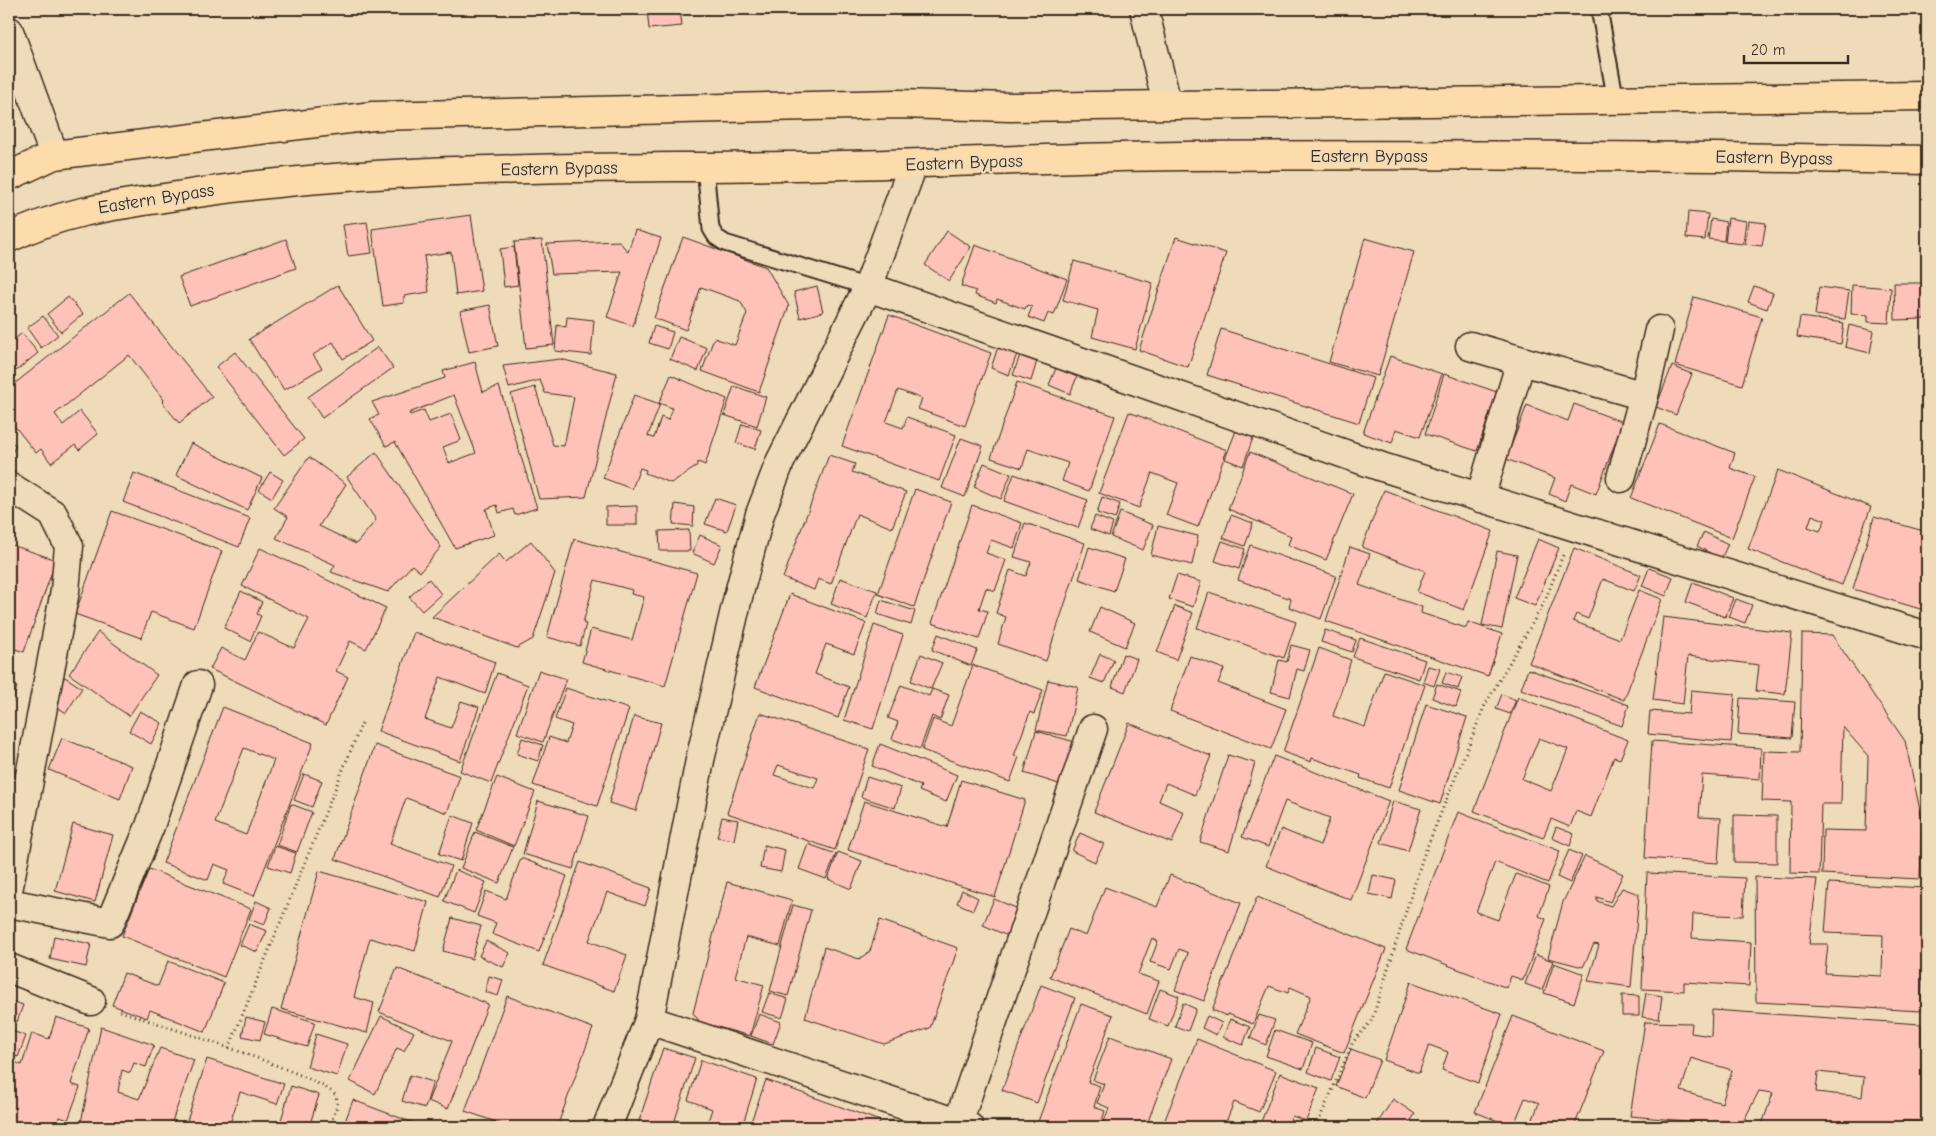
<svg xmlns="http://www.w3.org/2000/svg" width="1936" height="1136" font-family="'Comic Neue',sans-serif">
<rect width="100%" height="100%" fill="#efdbb9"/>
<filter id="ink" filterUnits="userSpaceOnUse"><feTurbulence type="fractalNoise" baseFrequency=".02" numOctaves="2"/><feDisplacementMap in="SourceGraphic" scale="10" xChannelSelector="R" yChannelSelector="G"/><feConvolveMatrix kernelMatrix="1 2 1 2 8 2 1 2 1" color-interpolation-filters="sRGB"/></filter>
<g filter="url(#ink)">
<!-- building -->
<path fill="#fec2b8" stroke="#3b2a1e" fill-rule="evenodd" d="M647,9H680L682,26L649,29Z
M732,9H771V15L733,14Z
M1688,212L1708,214L1705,240L1686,238Z
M471,215L482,291L456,295L451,252L424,256L429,292L404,296V303L383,306L372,229Z
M1728,218L1746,221L1743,244L1725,242Z
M1711,219L1726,222L1724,241L1708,239Z
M1749,221L1766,223L1762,246L1745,244Z
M367,222L372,253L348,256L343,225Z
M635,230L661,238L633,326L607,317L622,272L552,274L547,244L619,241L628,252Z
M947,231L971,247L949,281L925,265Z
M683,237L766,267L789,306L759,392L702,371L714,338L735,345L747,313L740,301L701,287L686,330L654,318Z
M1176,237L1226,253L1188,367L1139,350Z
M1365,238L1414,252L1378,376L1329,362Z
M286,239L296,268L190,306L179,277Z
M542,240L554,345L526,348L514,242Z
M975,245L1067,279L1054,315L1048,313L1044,323L1028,317L1032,307L1027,305L1025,309L997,299L996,303L975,295L976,291L961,286Z
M514,247L518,285L504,287L500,249Z
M1074,261L1153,283L1135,349L1092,337L1098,310L1063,300Z
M1894,283H1924L1925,319L1895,320Z
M338,285L372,341L343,359L333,342L313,355L322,368L284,390L276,377L274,379L249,339Z
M1852,285L1891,288L1889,323L1868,322V315L1851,314Z
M817,286L823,312L800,318L794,292Z
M1754,286L1773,293L1767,309L1748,302Z
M1819,287L1849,291L1845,319L1815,315Z
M129,293L212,397L179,423L162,402L164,400L129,355L55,414L63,425L80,411L98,434L79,450L75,445L51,463L41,449L36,453L9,419V388Z
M68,297L83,314L61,332L47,314Z
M1694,297L1762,317L1742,385L1675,365Z
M490,305L498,346L469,352L460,311Z
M889,315L991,353L965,426L918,409L922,399L898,390L886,422L903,428L907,417L956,435L939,481L842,446Z
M43,316L58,335L41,348L27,328Z
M567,317L594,320L591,355L555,351L557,325L566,327Z
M1800,317L1844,323L1841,344L1797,337Z
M1849,325L1874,331L1870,353L1845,347Z
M654,326L673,332L668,349L649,343Z
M1221,329L1373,378L1359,423L1207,375Z
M22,333L38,353L16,371L9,362V344Z
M679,337L707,348L698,371L670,359Z
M378,347L393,368L322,418L308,397Z
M998,347L1017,354L1009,375L991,368Z
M235,352L304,439L284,455L216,367Z
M1020,355L1037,361L1031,381L1013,375Z
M1390,356L1442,374L1420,437L1396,429L1392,443L1363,433Z
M560,359L617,373L586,497L539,499L511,394L535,387L553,445L564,446L574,397L545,393L540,380L509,388L503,366Z
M475,362L483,392L499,386L537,508L515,515L513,509L499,513L497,505L486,509L494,535L455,548L395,442L386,446L370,419L379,415L372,402L445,378L443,371ZM454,395L476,453L449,463L443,447L461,440L451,414L429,422L424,410L410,415L409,413Z
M1672,366L1692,374L1676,415L1656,407Z
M1056,368L1077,377L1070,394L1049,385Z
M1444,374L1497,392L1477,451L1425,434Z
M671,375L727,399L705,465L698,462L696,467L671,483L645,473L646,470L640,468L632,489L603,478L634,395L660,404L648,436L654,438L661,417L668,420L672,408L659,403Z
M1017,382L1115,416L1089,491L1062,481L1068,463L1028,449L1022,468L991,458Z
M734,386L766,397L757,426L724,415Z
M1574,404L1623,422L1596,494L1571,484L1565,501L1549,494L1555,478L1506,459L1527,405L1568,421Z
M1129,412L1227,450L1198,527L1166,515L1178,483L1152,473L1139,508L1099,493Z
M742,424L761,430L755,449L736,443Z
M1660,424L1735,453L1730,468L1755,477L1732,538L1631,498Z
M1237,428L1254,435L1243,466L1225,459Z
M961,438L983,446L965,497L942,488Z
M9,441L16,445L9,459Z
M191,443L262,478L247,510L176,475Z
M376,452L441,547L420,572L412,565L388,592L331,572L335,565L276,538L288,517L274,508L309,457L346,484L319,526L356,544L376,520L347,477Z
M1250,452L1353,494L1326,560L1288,545L1291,536L1228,509Z
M829,455L855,464L852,472L906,492L892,528L857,514L831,584L818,579L814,590L783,578Z
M984,463L1011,474L1001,499L974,487Z
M1778,470L1871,507L1842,585L1748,549ZM1812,515L1825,520L1820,531L1808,527Z
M270,472L283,480L272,498L259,490Z
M134,473L250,518L239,547L123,502Z
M1014,474L1088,500L1078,528L1004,501Z
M915,489L951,502L914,607L878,594Z
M1384,490L1493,531L1464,610L1417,592L1425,571L1362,547Z
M1102,497L1120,504L1115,519L1097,513Z
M715,498L736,505L727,531L705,524Z
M675,504L694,507L693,526L673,524Z
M972,505L1022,523L1014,548L991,540L986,553L1006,560L995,591L986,588L979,609L988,611L979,639L932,623Z
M637,506V525H606V507Z
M112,511L222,551L194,628L151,612L141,638L75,614Z
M1120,512L1153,525L1143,550L1111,537Z
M1231,515L1253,523L1245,546L1223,538Z
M1095,516L1113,523L1109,536L1090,529Z
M1874,517L1927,532V611L1853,589Z
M1025,523L1085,543L1046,661L998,644L1006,617L996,613L1010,570L1026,576L1031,562L1014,557Z
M1158,526L1198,536L1192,565L1151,555Z
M689,530L690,551H660L659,531Z
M1704,532L1728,544L1721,559L1697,546Z
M700,535L722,545L714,563L692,553Z
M574,539L697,573L665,686L582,662L591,629L632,640L644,597L631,594L632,590L595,580L583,623L586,624L580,646L547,637Z
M1538,539L1559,548L1535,606L1514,598Z
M531,541L555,573L533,639L517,648L432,617L499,554L506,562Z
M1222,541L1245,549L1239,569L1215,561Z
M9,544L56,560L24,652L9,647Z
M1250,545L1336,576L1321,619L1289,607L1291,599L1238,580Z
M1089,547L1125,559L1114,591L1079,579Z
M1350,547L1370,554L1359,585L1422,607L1421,613L1466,628L1468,622L1502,634L1488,676L1326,621Z
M260,548L386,608L366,649L350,641L336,671L348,677L326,725L210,669L221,648L245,660L258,632L294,648L309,619L242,586Z
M1574,548L1641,575L1634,591L1603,579L1588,619L1576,614L1573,621L1620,639L1639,590L1662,599L1624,700L1529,663Z
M1497,551L1517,555L1502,629L1482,625Z
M1649,568L1673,577L1666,596L1642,586Z
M1177,575L1201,582L1193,607L1169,599Z
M840,578L877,591L867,618L831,604Z
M429,579L441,594L422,611L409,597Z
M1693,582L1733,598L1725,617L1686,602Z
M241,591L262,602L257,614L261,616L250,641L224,628Z
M1209,592L1296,622L1284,658L1197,628Z
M790,594L866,623L854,654L826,644L815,674L849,687L838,718L755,687Z
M1736,599L1752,605L1745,623L1729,617Z
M881,600L915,611L911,625L877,614Z
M1175,606L1193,613L1176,660L1157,652Z
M1100,607L1135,623L1125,647L1090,632Z
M1663,617L1792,633L1785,694L1756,691L1759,665L1688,656L1683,704L1653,700Z
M874,625L903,635L873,729L844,720Z
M1325,630L1356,640L1352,652L1321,642Z
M98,632L157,675L129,716L69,674Z
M414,632L495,662L485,694L440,677L425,719L451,728L461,701L479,707L460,761L378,731Z
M938,634L977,650L971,666L932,650Z
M1802,634L1832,635L1905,741L1922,819L1920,879L1822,874L1823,830L1866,831L1868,756L1843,727L1841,804H1821L1819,874L1790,873L1791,802L1762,801L1764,751L1800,752Z
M1360,638L1425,660L1419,679L1353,657Z
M1291,645L1310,650L1304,671L1297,669L1290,697L1271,692L1279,660L1287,662Z
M1319,648L1351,660L1333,716L1365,727L1384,671L1425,685L1389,788L1360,778L1361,775L1312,758L1311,762L1283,752Z
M921,654L942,663L931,689L911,681Z
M1100,654L1114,660L1104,683L1090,678Z
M1123,654L1137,659L1125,692L1112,687Z
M1190,656L1224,669L1218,683L1286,709L1271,749L1170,711Z
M973,665L1043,690L1034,714L1030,712L1014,756L1019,757L1010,782L922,750L933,719L951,726Z
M1428,666L1440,669L1434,686L1423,682Z
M1528,669L1629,705L1622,726L1521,689Z
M539,670L566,679L543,742L517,733Z
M1446,672L1462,677L1458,689L1442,683Z
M497,673L528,685L491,783L460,771Z
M65,677L82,688L66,713L49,701Z
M1048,680L1078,687L1067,736L1036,730Z
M9,684L17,687L9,712Z
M1437,684L1461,692L1456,707L1432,698Z
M901,685L929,696L932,689L949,695L940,720L932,716L920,749L892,739L898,722L888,718Z
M566,688L629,709L597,806L533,785L549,737L566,743L572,725L555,719Z
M1691,690L1735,694L1731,742L1648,734L1650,711L1689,714Z
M1502,694L1516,700L1510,714L1496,709Z
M1518,697L1628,740L1620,759L1614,757L1591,817L1576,811L1570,827L1551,819L1543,838L1474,811ZM1539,738L1568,749L1551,791L1522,779Z
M1740,698L1795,702L1792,738L1738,734Z
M1426,704L1467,717L1440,804L1399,790Z
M223,707L313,743L254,896L223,884L229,870L214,864L208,880L163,863ZM244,748L274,760L246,835L215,823Z
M140,711L162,723L151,744L129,731Z
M760,713L869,749L835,850L727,813ZM778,765L818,778L814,788L774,775Z
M634,716L661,723L636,811L609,803Z
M1129,723L1211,756L1195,795L1166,783L1159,801L1184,812L1172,843L1094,812Z
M1036,731L1075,742L1062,785L1024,773Z
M62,738L132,766L120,799L49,770Z
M522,738L543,745L538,761L517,754Z
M1652,741L1761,748L1760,779L1702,775L1699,817L1721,818L1718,863L1645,858Z
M880,744L957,775L946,802L919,791L921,786L872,766Z
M375,745L460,776L447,813L406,798L390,844L451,866L440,897L335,859Z
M1228,755L1255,763L1229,851L1200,842Z
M1274,756L1389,801L1351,900L1266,866L1281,829L1320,845L1330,818L1285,801L1268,847L1242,837Z
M304,774L322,781L312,807L294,800Z
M497,777L535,792L514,846L476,830Z
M867,777L901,788L895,808L861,797Z
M961,780L1025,800L995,897L848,850L864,801L947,827Z
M538,801L589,816L573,869L523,854Z
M1393,801L1421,809L1408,851L1381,843Z
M291,804L312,812L297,852L277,845Z
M1458,812L1560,851L1548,883L1495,862L1476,912L1498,920L1516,874L1549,887L1539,916L1546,919L1523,980L1511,976L1507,988L1406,949Z
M452,815L473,823L461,861L439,854Z
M1734,815L1777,816V863L1734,862Z
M722,817L738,820L734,840L717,837Z
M73,824L113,835L95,902L55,891Z
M1556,827L1574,834L1570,846L1552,838Z
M475,832L513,847L499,883L461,868Z
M1080,833L1104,844L1095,862L1072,851Z
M808,844L836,854L826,879L799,869Z
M764,845L785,850L781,872L760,868Z
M275,846L296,853L290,873L268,866Z
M1569,850L1582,856L1570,883L1557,877Z
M838,852L862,861L851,889L828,879Z
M1585,856L1623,874L1610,902L1597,897V901L1611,906L1622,888L1639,894L1631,987L1588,981L1599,945L1594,944L1583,967L1548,958L1563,902Z
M521,858L567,876L539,952L492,934L496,923L477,916L486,891L506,899Z
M580,862L651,888L645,906L607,892L589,941L627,955L614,991L543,965Z
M149,869L251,909L224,977L122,936Z
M456,870L486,882L474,913L444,901Z
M319,871L428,902L415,951L370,938L354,997L374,1003L367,1033L281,1009Z
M1647,873L1745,878L1743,916L1693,914L1692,938L1751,942L1749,986L1684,982V991L1642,989Z
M1170,875L1241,903L1204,1001L1175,990L1188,953L1179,949L1171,969L1150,962L1158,941L1152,938L1138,974L1159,981L1147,1014L1050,977L1069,929L1086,936L1105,887L1157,907Z
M1373,875L1396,880L1392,899L1369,894Z
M1755,877L1817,879L1809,944H1828L1825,973L1882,976L1883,935L1825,933L1829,883L1925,888L1921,1011L1756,1002Z
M727,882L792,900L780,946L746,937L735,977L764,985L750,1036L700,1022L693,1013Z
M962,890L978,898L973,910L957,903Z
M1257,897L1386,949L1344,1053L1295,1034L1311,996L1290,987L1288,993L1269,986L1253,1024L1228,1014L1227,1016L1212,1010Z
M994,899L1021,910L1010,937L983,925Z
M256,901L271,908L264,925L249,919Z
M793,905L811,910L788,996L770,991Z
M452,918L481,926L472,959L443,951Z
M880,920L958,948L930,1028L884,1044L805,1018L824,947L859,959L870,951Z
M249,924L267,931L257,952L240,945Z
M54,936L91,944L86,967L50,959Z
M486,941L510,953L503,967L479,956Z
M1536,955L1553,961L1542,990L1525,984Z
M168,961L224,983L205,1032L150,1010L147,1018L112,1005L124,973L158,986Z
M1554,963L1584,974L1574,1003L1544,993Z
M397,968L488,1004L448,1109L428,1101L452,1041L379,1012Z
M489,976L503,980L498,996L485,992Z
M1411,982L1502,1014L1478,1083L1442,1070L1448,1052L1429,1045L1419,1073L1384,1060Z
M1041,985L1075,998L1037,1103L1002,1090Z
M1160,989L1179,996L1168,1026L1149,1019Z
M769,993L788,999L782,1018L762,1012Z
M1646,993L1662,996L1659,1019L1642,1017Z
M1622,995L1639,996V1016H1622Z
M507,996L593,1028L557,1127H510L465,1111Z
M9,1000L23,1005L17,1022L9,1020Z
M1183,1003L1196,1009L1188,1031L1175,1026Z
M1081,1004L1113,1015L1088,1082L1100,1086L1094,1107L1105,1111L1100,1127H1036Z
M272,1009L315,1022L307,1047L264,1034Z
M1712,1010L1921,1024V1121H1903L1901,1127H1761L1773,1093L1759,1091L1741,1126L1630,1116L1645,1022L1692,1023L1691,1033L1711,1036ZM1691,1058L1732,1070L1722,1103L1681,1091ZM1818,1072L1864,1077L1862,1097L1816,1092Z
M759,1014L781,1022L773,1044L751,1036Z
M1259,1015L1275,1020L1266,1045L1250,1038Z
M381,1016L414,1032L404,1051L397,1048L375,1094L350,1081Z
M1207,1016L1222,1023L1216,1035L1202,1028Z
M1513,1016L1604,1051L1574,1127H1530L1539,1103L1525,1098L1513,1127L1475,1112Z
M56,1017L89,1028L71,1084L80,1087L68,1120L60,1117L56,1127H9V1060L22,1065L32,1033L49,1039Z
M246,1017L265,1022L260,1040L242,1036Z
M1230,1019L1250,1027L1243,1045L1223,1037Z
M101,1027L154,1045L146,1067L134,1063L130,1073L122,1070L118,1092L139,1099L160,1048L194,1060L170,1127H80Z
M9,1030L26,1036L18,1057L9,1054Z
M1275,1030L1312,1043L1303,1069L1266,1056Z
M316,1034L347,1044L337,1076L307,1067Z
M1110,1036L1171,1059L1146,1127H1112L1103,1124L1109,1108L1097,1103L1104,1084L1093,1080Z
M1197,1039L1276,1071L1259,1112L1234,1102L1224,1127H1162Z
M663,1048L695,1058L675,1120L698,1127H637Z
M1316,1048L1340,1057L1331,1081L1308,1072Z
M1351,1049L1380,1060L1365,1098L1336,1086Z
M207,1059L284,1084L277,1104L240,1092L229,1127H185Z
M701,1060L757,1079L742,1127H706L712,1109L688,1100Z
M1280,1073L1319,1088L1306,1121L1292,1116L1289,1124L1297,1127H1259Z
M410,1075L433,1082L425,1108L402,1101Z
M766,1080L880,1121L878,1127H749Z
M291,1086L319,1095L309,1127H279Z
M1393,1099L1415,1114L1407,1127H1382L1377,1124Z
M353,1100L424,1127H343Z
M888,1120L908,1127H886Z"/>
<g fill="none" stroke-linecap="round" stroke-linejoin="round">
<!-- lane casing -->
<g stroke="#3b2a1e" stroke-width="19">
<path id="lane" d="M1599,9L1616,101
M705,167L711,229L716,237L725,243L868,287"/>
</g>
<!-- street casing -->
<g stroke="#3b2a1e" stroke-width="31">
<path id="street" d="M1144,9L1167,104
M9,31L54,155
M868,287L1382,467L1927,636
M1470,346L1644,396
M1621,478L1644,396L1659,330
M9,486L53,514L69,546L65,591L9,886
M1480,498L1521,361
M9,903L110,923L150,826L198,685
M9,968L91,1001
M649,1020L969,1127
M958,1123L1093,729"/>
</g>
<!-- secondary casing -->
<g stroke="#3b2a1e" stroke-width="31">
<path id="secondary" d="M607,1127L649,1020L700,760L738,597L760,514L780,462L868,287L913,165"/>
</g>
<!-- highway casing -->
<g stroke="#3b2a1e" stroke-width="31">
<path id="highway" d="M9,176L54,155L373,116L897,104L1011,107L1927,96
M9,238C62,211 118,205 177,196C378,164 582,169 785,166C917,165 1050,157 1182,156C1430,154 1679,156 1927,160"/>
</g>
<!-- path -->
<path stroke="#3b2a1e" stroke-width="3" stroke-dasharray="1 4" stroke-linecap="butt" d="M120,1011C152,1022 323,1076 335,1095C341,1104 332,1118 329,1127
M229,1048L362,723
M1316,1127L1353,1042L1372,1020L1423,857L1485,705L1544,603L1563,555"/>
<!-- lane -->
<use href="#lane" stroke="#efdbb9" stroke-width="15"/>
<!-- street -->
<use href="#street" stroke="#efdbb9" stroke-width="28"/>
<!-- secondary -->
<use href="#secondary" stroke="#efdbb9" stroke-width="28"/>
<!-- highway -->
<use href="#highway" stroke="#fddcac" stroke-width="28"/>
</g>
</g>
<g text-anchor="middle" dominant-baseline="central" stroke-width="4.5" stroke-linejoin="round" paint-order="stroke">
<!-- street labels -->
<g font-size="18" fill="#3b2a1e" stroke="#efdbb9">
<text x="1369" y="156">Eastern Bypass</text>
<text transform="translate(1774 158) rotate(1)">Eastern Bypass</text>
<text transform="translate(964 163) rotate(-2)">Eastern Bypass</text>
<text transform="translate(559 169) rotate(-1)">Eastern Bypass</text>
<text transform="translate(156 199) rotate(-9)">Eastern Bypass</text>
</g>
</g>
<!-- margin -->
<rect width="1936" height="1136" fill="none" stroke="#efdbb9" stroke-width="30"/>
<rect x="15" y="15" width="1906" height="1106" fill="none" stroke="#3b2a1e" stroke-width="2" filter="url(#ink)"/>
<!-- scale -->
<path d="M1744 55v8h104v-8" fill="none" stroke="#3b2a1e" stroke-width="2.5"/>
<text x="1751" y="55" font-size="15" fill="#3b2a1e" stroke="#efdbb9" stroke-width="4" paint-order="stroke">20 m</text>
</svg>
